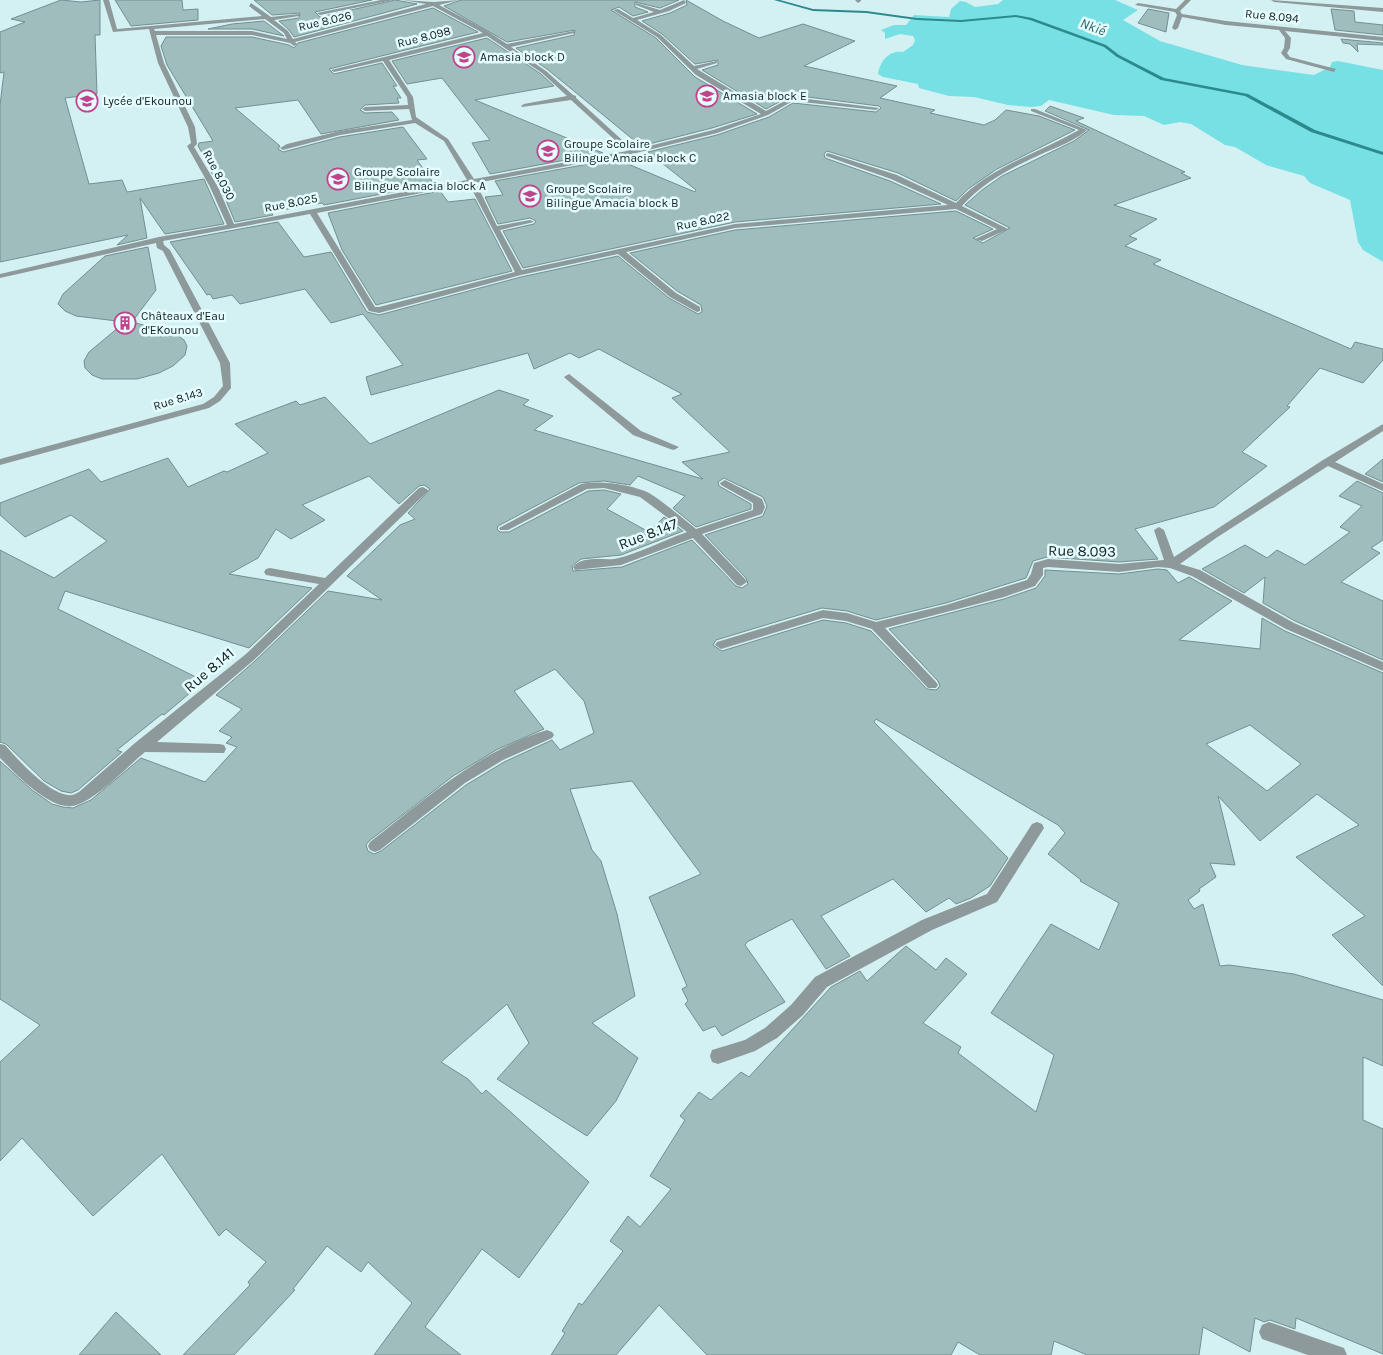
<svg xmlns="http://www.w3.org/2000/svg" width="1383" height="1355" font-family="Karla,sans-serif">
<rect width="100%" height="100%" fill="#d3f1f2"/>
<!-- green -->
<path fill="#77e0e4" d="M1003,0H1115L1138,10L1123,20L1160,41L1242,65L1314,75L1330,67L1332,62L1338,61L1383,70V262L1363,250L1358,242L1350,200L1310,183L1304,176L1266,165L1235,147L1225,145L1191,124L1180,122L1164,125L1144,116L1114,115L1049,100L1041,106L1031,107L1008,105L974,97L949,96L919,88L918,84L883,77L878,74C880,61 889,50 903,52L913,45L915,40L913,36L900,34L885,39V33L881,30L894,25H906L914,15L949,17L951,9L960,1L966,2L975,7L998,4Z"/>
<g fill="none" stroke-linecap="round" stroke-linejoin="round">
<!-- stream -->
<path fill="#2c8a8d" fill-rule="evenodd" d="M774,0H780L813,9L866,11L917,18L961,20L1016,15L1032,18L1106,45L1119,55L1164,78L1248,94L1315,130L1383,152V155L1311,132L1245,96L1161,80L1117,57L1104,47L1030,20L1016,17L961,22L917,20L866,13L813,11Z"/>
</g>
<!-- building -->
<path fill="#9fbdbd" stroke="#738f90" fill-rule="evenodd" d="M61,0L81,2L100,0V35H95L97,94L65,98L89,184L122,180L127,192L204,179L224,224L165,234L140,198L147,238L117,245L128,235L0,262V105L4,72L0,73V32L25,22L11,19Z
M115,0H182L183,10L198,9V20L131,26Z
M254,0H372L315,12L320,17L395,0L417,4L294,37L289,30L279,21L299,18L300,13L272,15Z
M461,0H679L660,8L635,2V7L648,12L633,16L619,7L611,10L656,38L695,77L757,114L712,128L641,146L547,69L516,48L574,35L575,30L507,42L444,6Z
M686,0L723,21L759,38L803,24L855,41L804,66L897,86L880,98L935,110L930,113L984,125L995,120L1006,110L1039,116L1075,130L997,169L968,189L956,201L898,173L827,151L824,154L825,158L890,181L941,204L735,222L523,268L503,231L534,224L536,221L530,218L498,224L485,197L503,195L495,181L616,159L695,192L696,190L648,152L717,135L769,117L793,103L876,112L881,108L879,106L792,95L766,109L702,70L718,65V60L695,64L662,34L642,21L670,13L687,5Z
M433,8L478,32L329,69L334,74L382,63L397,86H393L401,98H397L399,103L365,105L360,110L365,113L392,112L399,120L321,134L298,100L235,108L280,146L278,149L283,152L340,137L403,127L427,159L417,160L434,184L324,205L322,203L271,212L273,215L235,222L220,186L208,167L210,166L198,146L199,143L213,141L167,65L161,46L166,37H252L289,45L294,48L298,43Z
M1148,9L1169,13L1166,32L1138,23Z
M1331,9L1354,11L1355,22L1383,25V35L1335,30Z
M264,21L284,36L252,29H208L232,24Z
M487,38L541,74L554,86L475,100L603,153L490,174L472,143L490,140L442,78L407,84L392,61Z
M1341,39L1383,43V45L1357,44L1358,52L1350,44L1343,43Z
M1050,106L1084,118L1076,121L1185,172L1181,173L1191,178L1114,205L1157,219L1129,236L1137,239L1125,246L1161,260L1153,264L1351,349L1355,342L1383,349V360L1363,383L1320,368L1287,406L1290,407L1242,452L1267,466L1214,507L1135,529L1158,559L1119,562L1047,557L1033,561L1026,578L946,603L876,620L847,611L822,608L716,640L713,645L722,651L823,620L846,623L871,631L927,689L936,690L940,686L938,681L889,629L1004,599L1036,588L1045,576V570L1119,574L1158,569L1167,570L1178,583L1189,577L1232,601L1179,640L1260,649L1262,618L1285,631L1383,673V986L1332,935L1365,916L1296,857L1359,825L1317,794L1260,841L1218,796L1235,865L1210,863L1216,877L1199,889L1200,891L1188,900L1194,909L1203,904L1220,966L1229,965L1294,974L1383,1000V1066L1363,1057V1120L1383,1129V1354L1296,1318L1295,1329L1270,1320L1264,1322L1255,1318L1250,1352L1203,1327L1199,1355H1087L1054,1341L1051,1355H980L958,1342L951,1355H707L659,1305L616,1355H551L565,1333L562,1331L579,1303L582,1305L623,1251L610,1241L628,1216L640,1227L671,1189L650,1176L685,1120L680,1116L699,1092L711,1100L741,1072L749,1077L831,987L860,971L867,981L906,946L936,970L946,958L967,974L923,1023L961,1047L958,1053L1036,1112L1054,1055L991,1013L1051,924L1099,950L1119,903L1080,881L1081,880L1048,854L1065,833L1058,825L876,719L874,722L1008,858L990,886L971,898L956,904L949,898L926,912L893,879L821,916L850,956L826,969L792,919L747,942L745,945L785,1002L722,1036L715,1026L703,1031L685,1004L688,1001L682,989L687,986L649,897L701,874L632,781L570,789L592,850L601,861L617,914L635,996L592,1023L638,1058L616,1101L587,1136L497,1079L529,1043L507,1004L441,1062L468,1079L482,1094L486,1090L589,1182L519,1278L482,1249L425,1327L461,1355H374L412,1303L368,1262L361,1272L327,1246L293,1289L295,1290L234,1355H183L250,1285L248,1282L266,1262L226,1229L219,1236L162,1154L93,1216L22,1138L0,1161V1062L40,1025L0,999V761L32,790L52,804L63,807L73,808L91,800L141,758L205,782L237,747L226,743L232,737L219,731L242,709L216,695L255,661L328,591L382,600L347,576L400,525L415,519L408,513L430,489L424,485L419,486L399,504L369,476L302,505L325,520L291,539L276,529L258,558L229,574L312,588L249,648L65,591L58,609L204,681L164,715L162,714L117,750L122,752L78,790L71,793L61,791L44,781L6,744L0,742V550L54,578L107,541L71,515L25,537L0,515V503L89,469L101,482L168,458L188,487L224,471L227,472L268,453L235,424L296,401L300,405L325,397L370,444L499,390L529,400L523,405L553,416L534,430L703,479L682,462L730,452L672,398L682,394L599,349L579,358L570,353L534,369L528,353L371,395L366,377L403,365L363,314L331,323L305,289L240,304L232,295L213,299L210,294L207,295L170,242L278,222L304,257L331,252L367,312L379,315L521,277L618,256L669,298L698,314L702,312L701,305L677,291L630,253L735,230L956,211L993,229L973,238L983,243L1010,228L965,205L982,190L1002,176L1074,141L1089,130L1045,111ZM638,476L685,496L673,508L696,527L751,509V504L719,486L718,482L724,478L763,497L767,506L763,516L705,535L746,578L748,584L742,588L736,586L692,540L622,567L573,571L572,566L581,559L621,555L683,531L664,517L649,532L607,509L621,494L604,490L588,491L509,532H500L497,529L498,526L579,483L604,481L630,485ZM555,669L584,701L594,733L560,750L552,740L504,762L466,785L381,851L374,854L368,851L366,845L369,841L453,776L498,749L544,729L514,691ZM1250,725L1301,764L1267,791L1206,744Z
M440,191L448,202L475,199L512,271L376,305L342,250L328,213Z
M148,247L156,290L132,322L176,334L184,340L187,346L185,355L173,366L159,373L137,379H102L92,375L85,368L84,361L89,352L125,322L76,316L65,311L58,304L63,294L105,256Z
M1383,459V482L1365,474Z
M1357,481L1383,493V540L1371,548L1380,553L1341,582L1383,601V660L1295,621L1263,603L1265,577L1244,593L1202,569L1245,545L1267,558L1277,550L1305,565L1350,532L1340,527L1362,506L1339,496Z
M116,1312L161,1355H79Z"/>
<g fill="none" stroke-linecap="round" stroke-linejoin="round">
<!-- minor -->
<path fill="#8d999a" fill-rule="evenodd" d="M103,0H109L117,29L262,16L249,6L251,3L271,17L299,14V16L274,20L288,31L293,39L426,4L402,0L434,2L459,0L439,5L484,29L507,44L574,31V33L511,47L546,71L573,95L576,96V98L633,150L713,130L761,114L696,75L657,37L613,10L618,9L633,18L654,12L636,5V3L660,10L684,0L686,3L669,11L637,20L661,35L694,66L717,61V63L697,69L766,111L792,97L879,108L876,110L793,101L768,115L717,133L632,154L476,183L497,226L530,220L534,222L500,230L522,270L735,224L948,205L891,179L826,156V154L828,153L897,175L956,203C989,167 1037,154 1079,130L1031,111V109H1035L1087,130C1076,140 1060,146 1046,152C1015,166 985,180 962,206L1008,229L982,241L975,239L997,229L956,209L735,228L626,252L676,293L700,307V311L697,312L670,297L618,254L521,275L379,313L369,311L310,214L163,241L164,245L170,250L230,363L231,388L220,401L209,408L0,465V459L203,404L214,397L223,386L220,363L163,251L157,248L156,243L0,278V274L159,237L227,225L210,187L187,146L191,143L188,127L158,63L149,29L113,32ZM433,6L483,33L331,70L334,72L383,61L407,97L408,105L365,107L362,109L365,111L409,109L412,120L340,131L287,144L280,148L283,150L340,135L415,123L444,141L467,180L234,224L218,187L194,147L197,144L195,127L164,63L156,35H252L290,43L294,46L297,44L295,42ZM265,19L284,33L287,39L252,31H155L154,29ZM487,36L542,73L567,96L524,104L521,106L522,107L571,100L627,151L474,179L448,139L416,117L413,97L389,60ZM469,184L515,272L379,307H375L317,213Z
M381,0H393L320,15L317,13Z
M855,0H861V1L858,3Z
M1185,0H1191L1180,11L1182,14L1226,21L1383,37V41L1285,31L1291,38L1290,48L1287,53L1290,57L1336,69L1334,72L1286,59L1281,53L1284,48L1285,38L1279,30L1226,25L1182,17L1178,28L1175,30L1172,28L1177,15L1175,12L1135,5L1138,3L1176,9Z
M1271,0L1383,8V12L1274,2Z
M569,374L641,431L679,447L674,450L670,449L633,435L566,379L564,377Z
M1383,424V431L1335,462L1383,484V491L1328,466L1216,538L1180,564L1200,570L1294,623L1383,662V671L1286,629L1192,576L1170,568L1158,567L1119,572L1048,567L1043,568V575L1035,586L1004,597L885,628L936,682L938,685L936,688H928L872,629L846,621L823,618L721,649L715,645L717,642L823,610L847,613L876,622L946,605L1027,580L1031,574L1034,563L1048,559L1119,564L1164,560L1154,530L1159,527L1164,530L1174,557L1323,460Z
M725,480L762,499L765,507L762,514L702,534L745,579L747,582L741,586L737,585L693,538L621,565L575,570L573,567C582,556 601,560 614,559C633,556 667,539 687,532L640,497L604,488L587,489L508,530H500L499,528L579,485C596,479 633,485 649,493C665,503 681,517 696,529L753,510V503L721,485L720,483Z
M423,487L428,490L427,492L254,660L157,742L219,744L224,745L226,749L224,753L145,752C128,766 92,804 72,806C48,809 15,773 0,758V744L5,745C18,760 48,793 68,795C72,796 75,794 79,792L135,743L246,654L319,584L266,575L264,572L266,569L270,568L325,578L419,488Z
M547,730L552,732L554,735L552,738L503,760L465,783L380,850L375,852L370,850L368,846L370,842C425,799 479,751 547,730Z
M1037,822L1042,824L1044,828L997,902L932,930L827,987L803,1015L777,1038L755,1051L718,1064L712,1062L710,1056L712,1050L745,1040L765,1028L791,1005L815,977L922,920L987,894L1032,824Z
M1269,1322L1344,1348L1347,1355H1308L1262,1339L1259,1332L1262,1325Z"/>
</g>
<!-- icons -->
<defs>
<g id="school-ring" transform="scale(1.125)"><circle r="9.5" fill="#e5fdfe" stroke="#c3428c" stroke-width="1.5"/><path d="M0-5L7-2L0 1L-7-2ZM-4 1L0 2.5L4 1V4Q0 6-4 4Z" fill="#c3428c"/></g>
<g id="building-ring" transform="scale(1.125)"><circle r="9.5" fill="#e5fdfe" stroke="#c3428c" stroke-width="1.5"/><path d="M-4-6H4V6H1V3H-1V6H-4ZM-2.5-4.3h1.7v1.8h-1.7ZM.8-4.3h1.7v1.8H.8ZM-2.5-1h1.7V.8h-1.7ZM.8-1h1.7V.8H.8Z" fill="#c3428c"/></g>
</defs>
<g fill-rule="evenodd">
<use href="#school-ring" x="464" y="57"/>
<use href="#school-ring" x="707" y="96"/>
<use href="#school-ring" x="87" y="101"/>
<use href="#school-ring" x="548" y="151"/>
<use href="#school-ring" x="338" y="179"/>
<use href="#school-ring" x="530" y="196"/>
<use href="#building-ring" x="125" y="323"/>
</g>
<g text-anchor="middle" dominant-baseline="central" stroke-width="5" stroke-linejoin="round" paint-order="stroke">
<!-- far-street labels -->
<g font-size="12" fill="#141f1f" stroke="#e5fdfe">
<text transform="translate(1272 16) rotate(6)">Rue 8.094</text>
<text transform="translate(325 21) rotate(-13)">Rue 8.026</text>
<text transform="translate(424 37) rotate(-14)">Rue 8.098</text>
<text transform="translate(219 175) rotate(62)">Rue 8.030</text>
<text transform="translate(291 203) rotate(-11)">Rue 8.025</text>
<text transform="translate(703 221) rotate(-12)">Rue 8.022</text>
<text transform="translate(178 399) rotate(-17)">Rue 8.143</text>
</g>
<!-- far-poi labels -->
<g font-size="12" fill="#141f1f" stroke="#e5fdfe" text-anchor="start">
<text x="480" y="57">Amasia block D</text>
<text x="723" y="96">Amasia block E</text>
<text x="103" y="101">Lycée d'Ekounou</text>
<text x="564" y="144">Groupe Scolaire<tspan x="564" dy="14">Bilingue Amacia block C</tspan></text>
<text x="354" y="172">Groupe Scolaire<tspan x="354" dy="14">Bilingue Amacia block A</tspan></text>
<text x="546" y="189">Groupe Scolaire<tspan x="546" dy="14">Bilingue Amacia block B</tspan></text>
<text x="141" y="316">Châteaux d'Eau<tspan x="141" dy="14">d'EKounou</tspan></text>
</g>
<!-- far-water labels -->
<g font-size="14" font-style="italic" fill="#2e6264" stroke="#e5fdfe">
<text transform="translate(1093 27) rotate(21)">Nkié</text>
</g>
<!-- street labels -->
<g font-size="15" fill="#141f1f" stroke="#e5fdfe">
<text transform="translate(648 534) rotate(-21)">Rue 8.147</text>
<text transform="translate(1082 551) rotate(1)">Rue 8.093</text>
<text transform="translate(209 670) rotate(-40)">Rue 8.141</text>
</g>
</g>
</svg>
